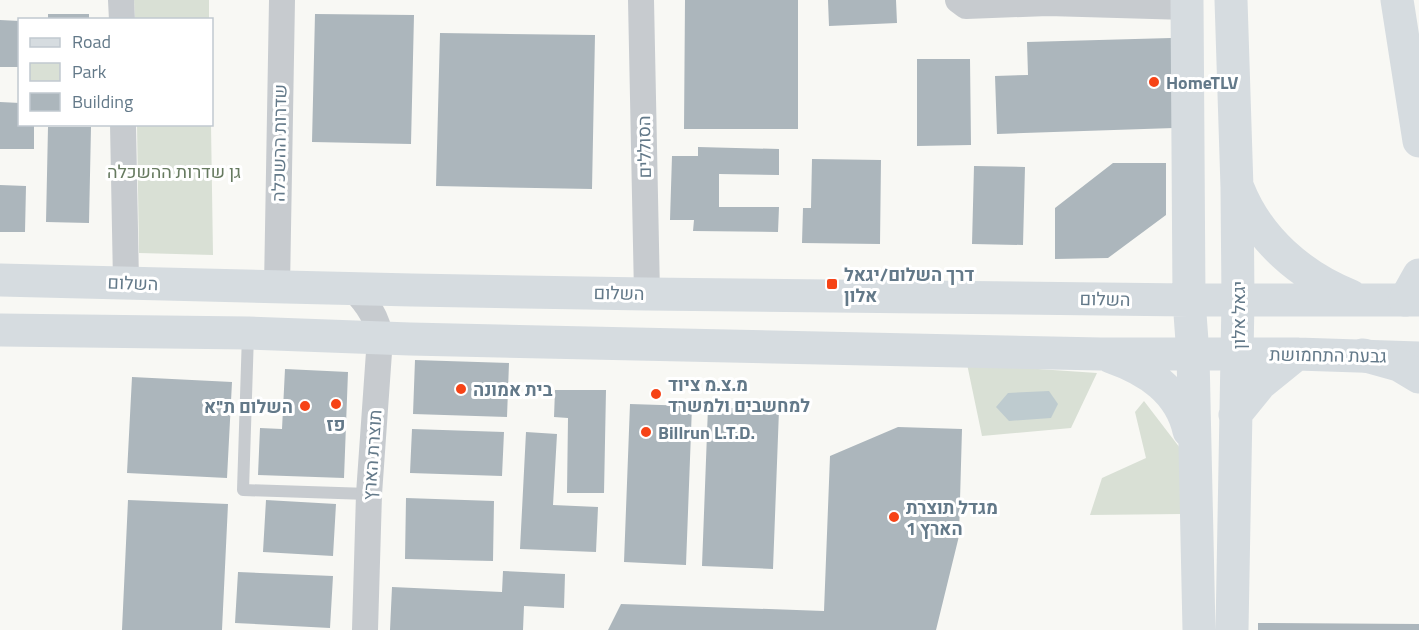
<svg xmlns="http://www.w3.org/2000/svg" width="1419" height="630" font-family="'Titillium Web',Heebo,sans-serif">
<rect width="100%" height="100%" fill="#f8f8f4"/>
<!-- green -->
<path fill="#d9e0d5" d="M134,0H209V19H135Z
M137,125H211L213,255L139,253Z
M967,364L1097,373L1071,428L982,436Z
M1144,401L1180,448L1182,514L1090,515L1102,478L1146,458L1135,412Z"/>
<!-- water -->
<path fill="#becbcf" d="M1049,391L1058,404L1051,418L1009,421L996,407L1008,393Z"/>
<!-- building -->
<path fill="#acb6bc" d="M685,0H798V129H684Z
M828,0H896L897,23L829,26Z
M48,14H89V20H48Z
M315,14L414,15L411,144L312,142Z
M0,20L20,21V67H0Z
M440,33L595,35L592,189L436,186Z
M1171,38L1174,128L997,134L995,76L1028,75L1027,42Z
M917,59H970L971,145L917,146Z
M0,102L20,103V124H34V149H0Z
M48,127H91L89,223L46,222Z
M698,147L779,149V175L719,174V207H779L778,232L693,231L694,220H670L672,156H698Z
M812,159L881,160L880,244L802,243L803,208H811Z
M1113,163H1166V215L1108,258L1055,259V208Z
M974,166L1025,167L1023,245L972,244Z
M0,185L26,186L25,232H0Z
M415,360L509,363L507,417L413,414Z
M285,369L348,372L344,478L258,475L260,428L282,429Z
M132,377L232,382L227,478L127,473Z
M555,390H606L604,493H567L568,418L554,417Z
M630,404L692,406L686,565L624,562Z
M708,407L779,410L773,569L702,566Z
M898,427L962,429L959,536L936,630H608L621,604L824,611L830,456Z
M412,429L504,432L502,476L410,473Z
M526,432L557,434L553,505L598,507L596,552L520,549Z
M406,498L494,501L493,561L405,559Z
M128,500L228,504L222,630H122Z
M266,500L336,504L333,556L263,552Z
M503,571L565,574L564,608L524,606L523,630H390L392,587L502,592Z
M238,572L333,576L330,628L235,623Z
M1258,623L1419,624V630H1258Z"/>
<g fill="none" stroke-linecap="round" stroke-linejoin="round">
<!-- lane -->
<path stroke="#c7cbcf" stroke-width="12" d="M248,334L243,490L369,494"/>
<!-- street -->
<path stroke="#c7cbcf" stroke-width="26" d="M121,0L122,20
M641,0L647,294
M958,0L966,6L1048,3L1187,7
M123,124L126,282
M277,287L282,0
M353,289C367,303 378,318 380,338L369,494L365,630"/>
<!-- secondary -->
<path stroke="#d6dce0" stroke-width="33" d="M1187,0L1189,300L1193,355L1199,630
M1231,0L1237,188L1238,300L1232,630
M1238,188C1258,239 1301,276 1351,296
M0,280L412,290L647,294L1189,300H1419
M0,330L248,333L410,339L1101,354H1297L1419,358
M1111,357C1148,370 1180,391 1189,431
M1235,415L1260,384L1297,354"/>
<!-- highway -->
<path stroke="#d6dce0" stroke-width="33" d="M1397,0L1419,141
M1405,300L1419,275
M1363,355L1399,365L1419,377"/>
</g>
<!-- markers -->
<g fill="#f64316" stroke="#fff" stroke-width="2">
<circle cx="1154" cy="82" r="6"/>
<rect x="826" y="278" width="12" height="12" rx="3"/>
<circle cx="461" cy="389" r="6"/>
<circle cx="656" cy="394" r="6"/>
<circle cx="336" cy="404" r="6"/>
<circle cx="305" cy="406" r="6"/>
<circle cx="646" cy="432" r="6"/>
<circle cx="894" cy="517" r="6"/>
</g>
<g text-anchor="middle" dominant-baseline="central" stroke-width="6" stroke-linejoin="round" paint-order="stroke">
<!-- poi labels -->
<g font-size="18" font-weight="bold" fill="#637989" stroke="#fff" text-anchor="start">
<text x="1166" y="82">HomeTLV</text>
<text x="844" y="274">דרך השלום/יגאל<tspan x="844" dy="21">אלון</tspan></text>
<text x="668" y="384">מ.צ.מ ציוד<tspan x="668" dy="21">למחשבים ולמשרד</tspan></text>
<text x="473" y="389">בית אמונה</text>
<text x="293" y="406" text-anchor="end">השלום ת"א</text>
<text x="336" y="424" text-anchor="middle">פז</text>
<text x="658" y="432">Billrun L.T.D.</text>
<text x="906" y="507">מגדל תוצרת<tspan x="906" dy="21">הארץ 1</tspan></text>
</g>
<!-- street labels -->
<g font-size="18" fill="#637989" stroke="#fff">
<text transform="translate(279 143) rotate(-89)">שדרות ההשכלה</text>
<text transform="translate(644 147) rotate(-91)">הסוללים</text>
<text transform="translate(133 283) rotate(2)">השלום</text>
<text transform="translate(619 293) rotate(1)">השלום</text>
<text transform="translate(1105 299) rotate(1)">השלום</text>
<text transform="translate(1238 315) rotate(-90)">יגאל אלון</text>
<text transform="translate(1328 355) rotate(1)">גבעת התחמושת</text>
<text transform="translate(372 455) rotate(-86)">תוצרת הארץ</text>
</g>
<!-- park labels -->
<g font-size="18" fill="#667a5f" stroke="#fff">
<text x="174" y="171">גן שדרות ההשכלה</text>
</g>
</g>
<!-- legend -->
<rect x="18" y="18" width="195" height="108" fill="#ffffff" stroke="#c1c9d0" stroke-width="1.5"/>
<rect x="30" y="38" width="30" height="9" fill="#d6dce0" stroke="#c1c9d0" stroke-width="1.5"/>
<text x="72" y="48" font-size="18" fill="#637989">Road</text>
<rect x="30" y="63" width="30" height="18" fill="#d9e0d5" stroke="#c1c9d0" stroke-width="1.5"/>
<text x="72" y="78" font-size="18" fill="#637989">Park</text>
<rect x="30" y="93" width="30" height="18" fill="#acb6bc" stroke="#c1c9d0" stroke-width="1.5"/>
<text x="72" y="108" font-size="18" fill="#637989">Building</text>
</svg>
